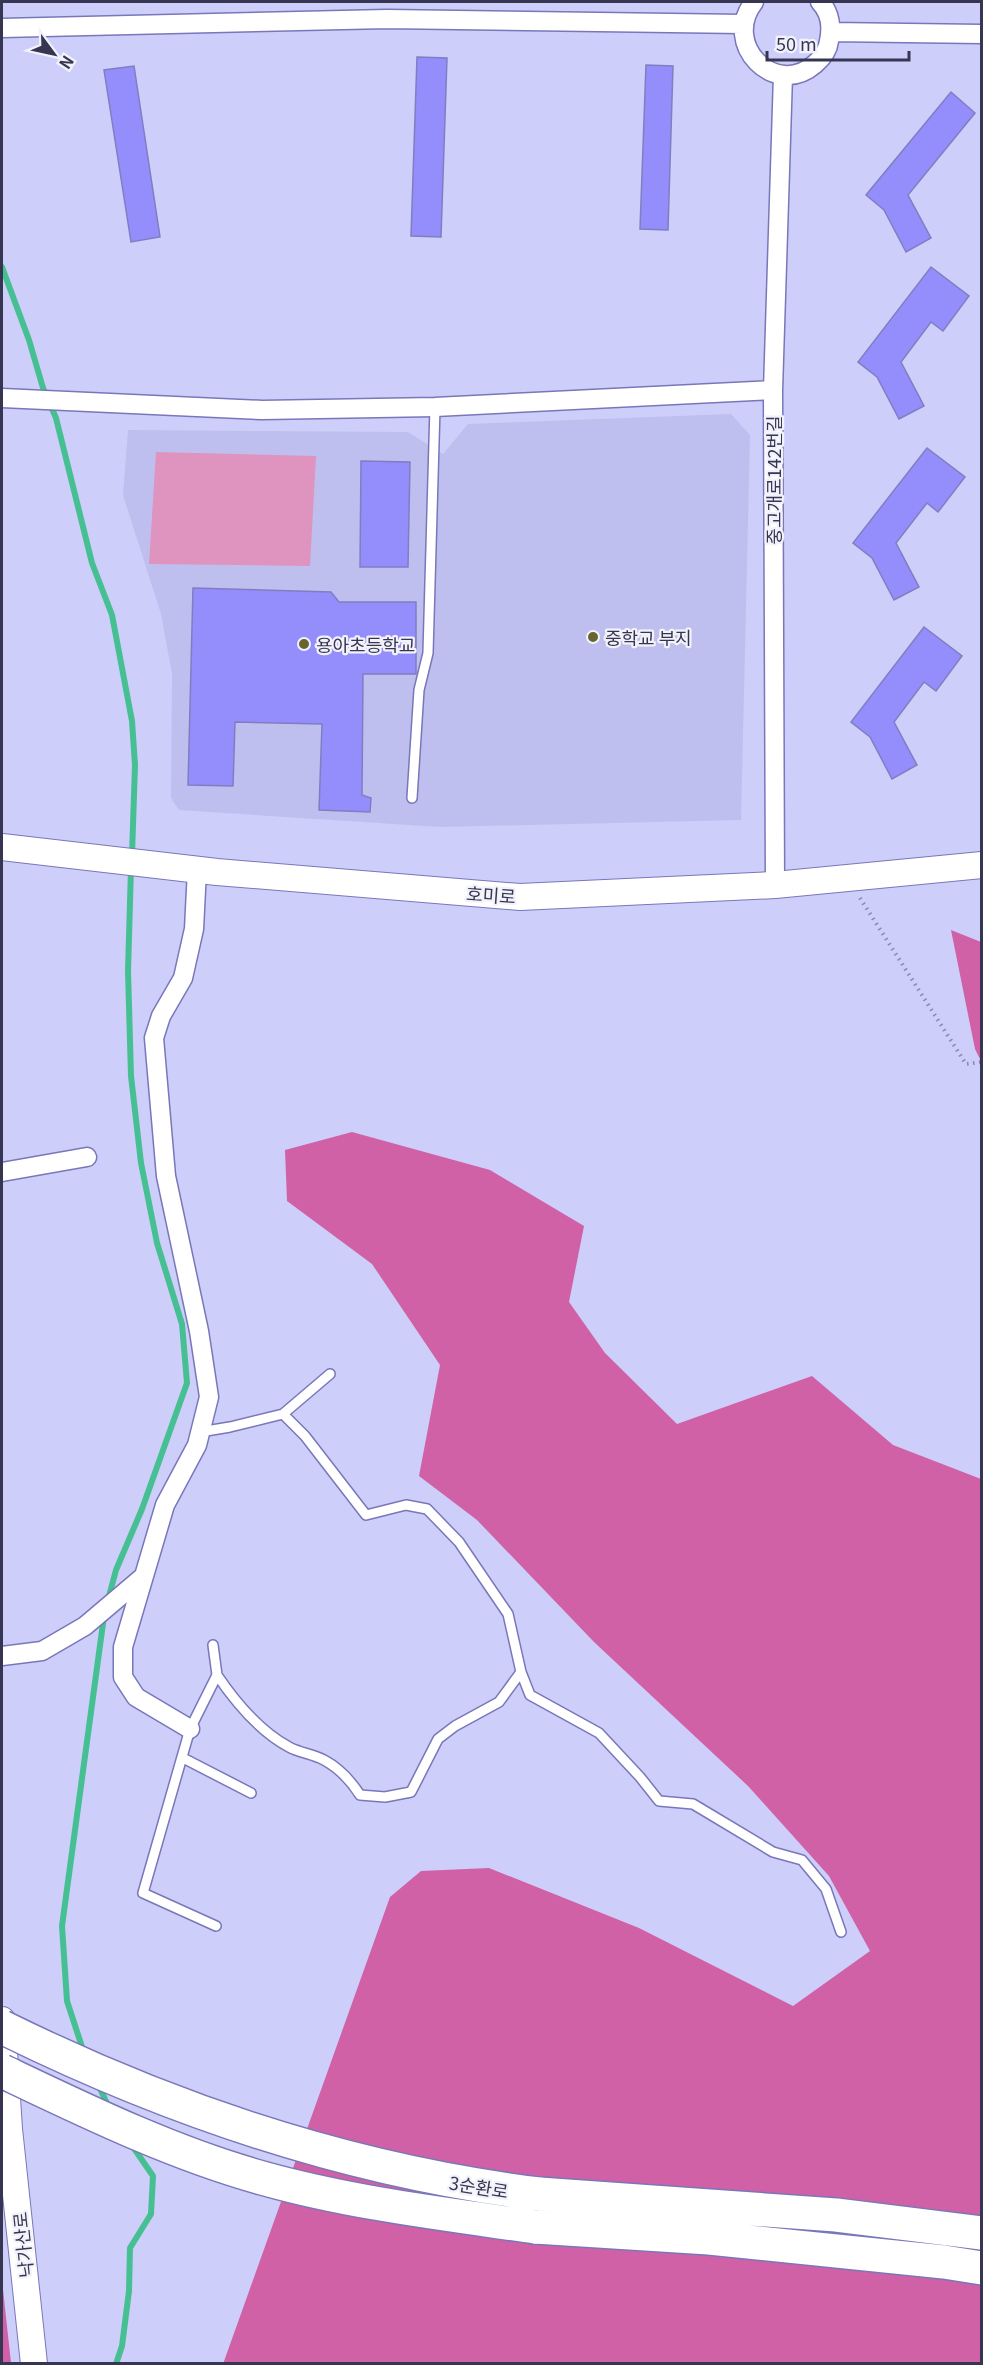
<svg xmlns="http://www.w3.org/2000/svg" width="983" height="2365" font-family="Georgia,'Noto Sans KR',serif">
<rect width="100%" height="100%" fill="#cdcef9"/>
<!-- built -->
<path fill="#bebfee" d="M731,414L750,435L741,820L440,827L179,810L171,798L172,674L161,614L123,495L128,430L408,432L443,454L468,424Z"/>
<!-- green -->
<path fill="#df94bf" d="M156,452L316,456L310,566L149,564Z"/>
<!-- forest -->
<path fill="#d061a6" d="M951,930L981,942V1061L975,1049Z
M352,1132L490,1170L584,1226L569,1302L605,1353L677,1424L812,1376L893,1445L981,1479V2363L223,2364L390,1897L421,1871L489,1868L639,1928L793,2006L870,1951L829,1876L748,1786L594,1642L477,1520L419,1476L440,1365L372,1264L287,1201L285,1150Z
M2,2280L11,2363H2Z"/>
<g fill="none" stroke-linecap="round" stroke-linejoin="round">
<!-- stream -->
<path stroke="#46c092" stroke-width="6" d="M2,267L29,340L43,388L56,418L92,563L112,615L132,721L135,765L132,855
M108,1600L116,1570L142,1509L187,1383L182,1324L157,1243L141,1163L131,1076L128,971L131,868
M84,2053L67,2001L62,1926L104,1616
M98,2084L109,2108
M116,2364L122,2346L129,2291L130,2248L151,2214L153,2176L131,2144"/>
</g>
<!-- building -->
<path fill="#948dfc" stroke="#807ec1" stroke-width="1.5" d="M417,57L447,58L441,237L411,236Z
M646,65L673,66L668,230L640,229Z
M134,66L160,237L131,242L104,70Z
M951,92L975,113L908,195L931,238L906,252L884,210L866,195Z
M931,267L969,296L943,331L931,322L901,362L924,406L899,419L877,377L858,362Z
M927,448L965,477L938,512L927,503L896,543L919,587L894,600L872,558L853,543Z
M361,461L410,462L408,567H360Z
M193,588L331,592L339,602H416V674H363L362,795L371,798L370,812L319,810L322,724L235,722L233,786L188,785Z
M924,627L962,656L936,691L924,682L894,722L917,765L892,779L870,737L851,722Z"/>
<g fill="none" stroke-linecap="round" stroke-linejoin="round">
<!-- lane casing -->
<g stroke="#7977b9" stroke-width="12">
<path id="lane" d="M412,798L419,690L428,653L435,407
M283,1414L305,1436L366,1515L406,1505L427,1509L459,1542L508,1614L521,1672L530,1695L599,1733L640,1777L659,1801L693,1804L773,1852L802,1860L826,1889L841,1932
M200,1432L230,1427L283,1414L330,1374
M213,1645L217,1675L190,1729L143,1893L216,1926
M217,1675C236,1703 259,1731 289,1747C300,1753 313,1754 324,1760C339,1768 351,1781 360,1795L385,1797L411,1792L438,1739L455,1726L499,1702L521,1672
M183,1758L251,1793"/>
</g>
<!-- street casing -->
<g stroke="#7977b9" stroke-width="21">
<path id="street" d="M754,2C721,44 775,99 815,64C822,58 828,50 829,41C832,27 830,12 820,2
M2,28L387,19L743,24
M831,32L982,34
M2,398L262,410L435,407L773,390
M775,885L773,390L783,75
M2,1172L87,1157
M2,1656L42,1651L85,1626L144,1576
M190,1729L136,1697L123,1677V1647L165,1505L197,1445L209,1397L199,1331L166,1176L154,1038L161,1016L183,978L194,929L197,870"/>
</g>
<!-- secondary casing -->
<g stroke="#7977b9" stroke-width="28">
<path id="secondary" d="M2,847L217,872L520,897L775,885L982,865
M2,2020L9,2129L34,2364"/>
</g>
<!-- highway casing -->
<g stroke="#7977b9" stroke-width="36">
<path id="highway" d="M539,2194L836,2215L982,2233
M535,2227L709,2238L944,2262L982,2268"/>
</g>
<!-- path -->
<path stroke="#898aae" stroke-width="4" stroke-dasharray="1.5 4.5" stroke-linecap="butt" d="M860,898L966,1064L982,1062"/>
<!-- lane -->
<use href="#lane" stroke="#fff" stroke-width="9"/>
<!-- street -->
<use href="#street" stroke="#fff" stroke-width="18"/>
<!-- secondary -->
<use href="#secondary" stroke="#fff" stroke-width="26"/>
<!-- highway -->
<use href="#highway" stroke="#fff" stroke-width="33"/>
<!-- highway-bridge casing -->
<g stroke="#7977b9" stroke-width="36" stroke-linecap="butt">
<path id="highway-bridge" d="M2,2027C170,2110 352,2171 539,2194
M2,2071C86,2111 172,2153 262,2178C351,2203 444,2214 535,2227"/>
</g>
<!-- highway-bridge -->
<use href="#highway-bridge" stroke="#fff" stroke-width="33"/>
</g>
<!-- markers -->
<g fill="#686430" stroke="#f2f2fa" stroke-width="2">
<circle cx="593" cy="637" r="6"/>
<circle cx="304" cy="644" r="6"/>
</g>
<g text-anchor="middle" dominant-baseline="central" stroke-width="4.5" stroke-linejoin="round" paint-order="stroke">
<!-- street labels -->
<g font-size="18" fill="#363653" stroke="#f2f2fa">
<text transform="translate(773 480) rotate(-90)">중고개로142번길</text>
<text transform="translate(491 894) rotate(4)">호미로</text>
<text transform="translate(479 2186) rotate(9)">3순환로</text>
<text transform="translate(22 2245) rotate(-96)">낙가산로</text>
</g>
<!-- poi labels -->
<g font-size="18" fill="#363653" stroke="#f2f2fa" text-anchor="start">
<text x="605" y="637">중학교 부지</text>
<text x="316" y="644">용아초등학교</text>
</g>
</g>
<!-- border -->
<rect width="983" height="2365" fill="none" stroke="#363653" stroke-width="6"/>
<!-- north arrow -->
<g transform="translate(54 54) rotate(123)" stroke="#f2f2fa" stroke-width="4.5" paint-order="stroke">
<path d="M0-4.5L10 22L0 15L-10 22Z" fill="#363653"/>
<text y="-9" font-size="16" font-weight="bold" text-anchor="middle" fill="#363653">N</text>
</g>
<!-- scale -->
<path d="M767 51v9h142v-9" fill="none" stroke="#363653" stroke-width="3"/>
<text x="776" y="51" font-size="18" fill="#363653" stroke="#f2f2fa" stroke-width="4.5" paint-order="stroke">50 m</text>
</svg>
